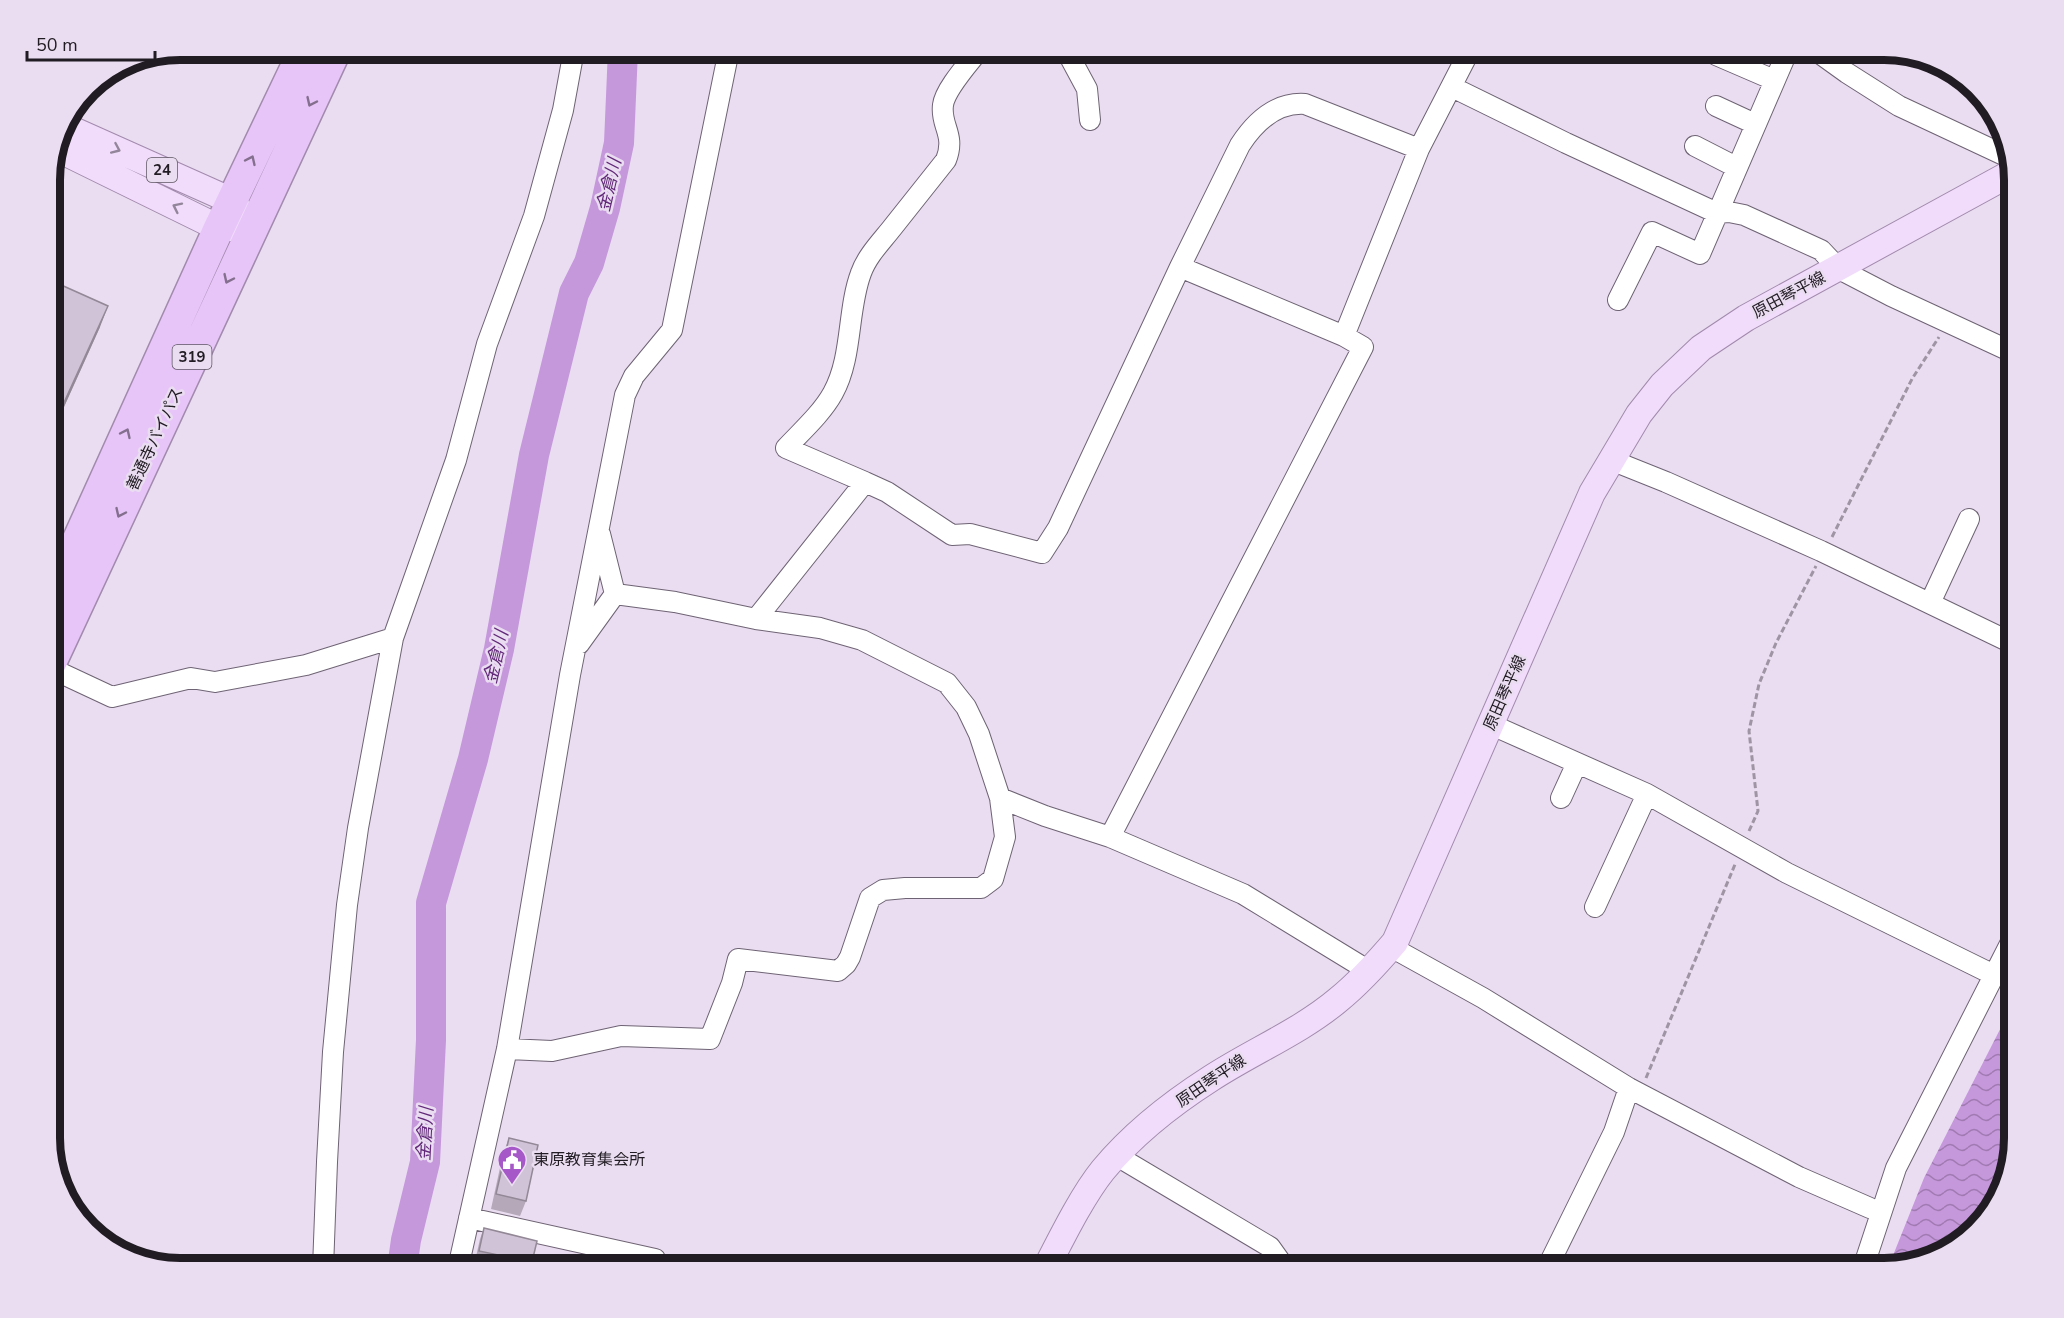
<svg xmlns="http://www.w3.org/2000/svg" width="2064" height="1318" font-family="'Nunito Sans','Noto Sans JP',sans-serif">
<defs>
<pattern id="water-waves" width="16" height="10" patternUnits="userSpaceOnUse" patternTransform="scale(1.5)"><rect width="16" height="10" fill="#c597db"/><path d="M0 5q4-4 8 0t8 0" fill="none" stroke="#a07ab1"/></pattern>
</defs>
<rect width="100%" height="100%" fill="#eaddf1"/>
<!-- water -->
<path fill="url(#water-waves)" d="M2014,1002V1139L1993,1210L1949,1251L1888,1268L1924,1178Z"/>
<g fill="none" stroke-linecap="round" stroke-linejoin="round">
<!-- river -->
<path stroke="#c597db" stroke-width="30" d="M402,1268L406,1240L425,1162L431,1040V903L473,759L499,649L534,455L574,293L589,263L605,208L619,143L623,50"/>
<!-- minor casing -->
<g stroke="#6e6374" stroke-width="22">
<path id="minor" d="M1066,50L1087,89L1090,120
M1815,50L1847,73L1899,106L2008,157
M1716,55L1774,80
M1452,87L1566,143L1717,213L1729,212L1744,215L1821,250L1839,269L1891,296L2014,353
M1716,106L1755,124
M1695,146L1736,167
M1618,300L1652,232L1700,254L1788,50
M1344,336L1419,149
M1611,460L1666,482L1821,551L2014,644
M865,482L786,448C802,431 822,413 833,393C853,357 847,310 861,273C867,256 881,242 892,228C910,205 928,183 946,160C956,134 940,126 943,105C945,89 969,63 979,50
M1930,603L1969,519
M756,619L865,482L887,492L952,535L970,534L1042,553L1058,528L1180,267L1240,145C1255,122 1276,102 1305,104L1419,149L1470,50
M579,644L615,594L600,534
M50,668L112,697L191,678L215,682L306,665L393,638
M1492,725L1647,794L1787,873L1994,975
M1000,798L1045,816L1110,837L1243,894L1369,971
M1561,798L1577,763
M1110,837L1363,347L1344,336L1180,267
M1595,907L1647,794
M1391,947L1483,998L1629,1088L1799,1177L1870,1208
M507,1049L552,1051L621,1036L710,1039L732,983L738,959L838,971L846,964L850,957L870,898L883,890L905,888H981L993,879L1005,837L1000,798L979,734L966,707L947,683L862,640L820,628L756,619L675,602L615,594
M1117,1156L1270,1247L1285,1268
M469,1218L655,1259L656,1268
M323,1268L327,1162L333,1052L347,905L358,828L393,638L456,460L487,344L534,216L563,110L574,50
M458,1268L507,1049L570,675L625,395L634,376L672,330L729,50
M1547,1268L1614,1132L1629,1088
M1863,1268L1896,1168L2014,936"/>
</g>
<!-- major casing -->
<g stroke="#a28aad" stroke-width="28">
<path id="major" d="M62,125L232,201L243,215
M56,148L219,228H239
M1046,1268C1061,1239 1082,1196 1103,1170C1132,1135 1171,1104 1210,1079C1251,1052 1300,1032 1338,1000C1359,983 1378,962 1395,942L1592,493L1639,414L1662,385L1701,348L1746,318L2013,172"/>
</g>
<!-- highway casing -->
<g stroke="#a28aad" stroke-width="33">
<path id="highway" d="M50,601L219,228L304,50
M50,665L336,50"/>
</g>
<!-- path -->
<path stroke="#9e94a3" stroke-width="3" stroke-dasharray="6 3" stroke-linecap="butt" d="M1832,537L1912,379L1939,337
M1749,831L1758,811L1749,731L1759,684L1776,643L1816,566
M1646,1078L1736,862"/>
<!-- minor -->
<use href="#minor" stroke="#fff" stroke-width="20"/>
<!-- major -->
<use href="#major" stroke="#f1dcfb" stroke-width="26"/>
<!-- highway -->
<use href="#highway" stroke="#e7c5f8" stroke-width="30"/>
</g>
<!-- wall -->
<path fill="#b4a8b9" d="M50,280L100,327L50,438Z
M509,1138L526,1201L520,1216L491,1209L503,1154Z
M484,1228L532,1262L530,1269H510L475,1261L480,1239Z"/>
<!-- shaded-wall -->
<path fill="#928896" d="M108,306L100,327L50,438L56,420Z"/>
<!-- building -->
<path fill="#d1c3d7" stroke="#928896" stroke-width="1.5" d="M50,280L108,306L56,420L50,417Z
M509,1138L538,1145L526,1201L496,1194Z
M484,1228L537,1241L532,1262L479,1251Z"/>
<!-- one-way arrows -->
<defs><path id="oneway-chevron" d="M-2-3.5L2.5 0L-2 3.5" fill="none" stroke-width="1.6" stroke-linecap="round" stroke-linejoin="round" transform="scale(1.5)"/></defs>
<g stroke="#84708e">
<use href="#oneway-chevron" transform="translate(311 102) rotate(115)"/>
<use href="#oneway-chevron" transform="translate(251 160) rotate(-65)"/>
<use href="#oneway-chevron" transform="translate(228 279) rotate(115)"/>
<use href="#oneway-chevron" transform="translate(126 433) rotate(-65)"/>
<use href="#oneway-chevron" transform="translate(120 513) rotate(115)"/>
</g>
<g stroke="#93869a">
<use href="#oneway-chevron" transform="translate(116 149) rotate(24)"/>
<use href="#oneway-chevron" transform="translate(177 207) rotate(-154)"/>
</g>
<!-- icons -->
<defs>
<g id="civic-pin" transform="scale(1.5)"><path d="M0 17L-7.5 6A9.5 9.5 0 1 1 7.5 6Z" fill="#a657c8" stroke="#eaddf1"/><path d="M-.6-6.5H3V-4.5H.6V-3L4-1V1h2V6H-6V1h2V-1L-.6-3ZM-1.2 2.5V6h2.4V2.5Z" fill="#fff"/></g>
</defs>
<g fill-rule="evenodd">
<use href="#civic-pin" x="512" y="1160"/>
</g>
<g text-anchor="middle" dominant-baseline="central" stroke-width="5" stroke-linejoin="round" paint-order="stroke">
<!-- shield labels -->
<g fill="#eaddf1" stroke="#5d5661" stroke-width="1.5">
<rect x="147" y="158" width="30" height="24" rx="4.5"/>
<rect x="172.5" y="345" width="39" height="24" rx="4.5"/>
</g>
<g font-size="15" font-weight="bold" fill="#211c23">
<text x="162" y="170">24</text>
<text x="192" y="357">319</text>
</g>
<!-- street labels -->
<g font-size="16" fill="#211c23" stroke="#eaddf1">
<text transform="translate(1789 295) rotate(-28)">原田琴平線</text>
<text transform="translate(155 439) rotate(-65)">善通寺バイパス</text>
<text transform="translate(1505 693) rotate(-66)">原田琴平線</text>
<text transform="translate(1211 1081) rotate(-34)">原田琴平線</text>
</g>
<!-- poi labels -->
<g font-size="16" fill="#211c23" stroke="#eaddf1" text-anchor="start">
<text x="533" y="1160">東原教育集会所</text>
</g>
<!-- water labels -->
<g font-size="18" font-style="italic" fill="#622979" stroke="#eaddf1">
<text transform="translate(609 185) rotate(-77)">金倉川</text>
<text transform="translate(496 657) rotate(-77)">金倉川</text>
<text transform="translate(425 1134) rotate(-87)">金倉川</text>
</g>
</g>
<!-- crop -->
<path d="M0 0H2064V1318H0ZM180 60H1884A120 120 0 0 1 2004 180V1138A120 120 0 0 1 1884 1258H180A120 120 0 0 1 60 1138V180A120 120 0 0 1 180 60Z" fill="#eaddf1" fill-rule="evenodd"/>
<path fill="none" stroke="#211c23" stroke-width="8" d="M180 60H1884A120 120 0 0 1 2004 180V1138A120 120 0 0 1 1884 1258H180A120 120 0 0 1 60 1138V180A120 120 0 0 1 180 60Z"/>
<!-- scale -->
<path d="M27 51v9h128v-9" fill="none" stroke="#211c23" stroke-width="3"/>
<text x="36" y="51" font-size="18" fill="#211c23" stroke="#eaddf1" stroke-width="4.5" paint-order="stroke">50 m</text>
</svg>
